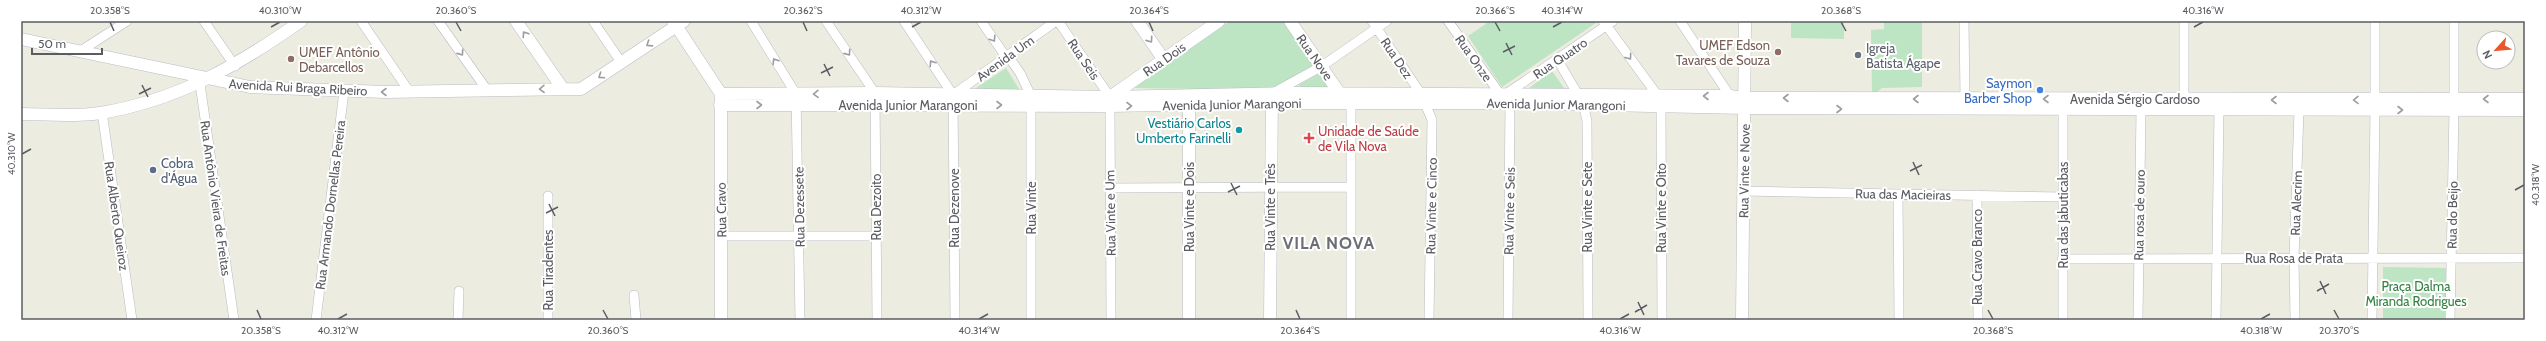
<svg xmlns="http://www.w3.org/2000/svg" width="2546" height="341" font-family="Cabin,sans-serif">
<rect width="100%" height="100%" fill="#edece1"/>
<!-- green -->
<path fill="#bde5c3" d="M1230,21H1285L1313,66L1274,88L1263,90L1134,88Z
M1490,21H1595L1596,23L1502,87L1468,36Z
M1791,21H1844V39L1791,38Z
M1884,21H1922V87L1882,88L1877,92H1872L1871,30L1884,29Z
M1006,68L1021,92L973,90Z
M1552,71L1567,92L1525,91Z
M1319,74L1330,88H1298L1300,84Z
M2383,267L2448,268L2447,320H2383Z"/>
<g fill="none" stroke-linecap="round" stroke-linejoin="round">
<!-- street casing -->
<g stroke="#b9bac0" stroke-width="10">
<path id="street" d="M204,21L235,66
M361,21L409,91
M438,21L487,90
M593,21L621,62
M751,21L796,94L800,320
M826,21L875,93L877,320
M904,21L953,95L955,320
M981,21L1006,57
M1058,21L1110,97
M1372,21L1421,94L1432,120L1429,320
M1448,21L1500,94
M1603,21L1658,96L1661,105L1662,320
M1680,21L1730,96
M1964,21L1965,99
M2184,21V100
M2375,21V100
M79,52L127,21
M1008,56L1020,73L1031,96V320
M1557,59L1583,103L1587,121L1588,320
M199,77L234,320
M1273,93L1322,66L1387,21
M1506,94L1613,21
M953,95L1056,21
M2454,100V21
M1110,106L1111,320
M2063,109V320
M102,112L132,320
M1109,188L1350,187
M1743,191L2062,197
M1898,194L1899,320
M1977,195L1978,320
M722,236H877
M2062,259L2525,258
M634,295L636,320
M316,320L344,91
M458,320L459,291
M548,320V196
M1351,320V97
M1508,320L1510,103
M2138,320L2141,110
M2216,320L2219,110
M2295,320L2294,258L2299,110
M2372,320L2375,110
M2450,320L2454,110"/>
</g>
<!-- secondary casing -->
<g stroke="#babcc3" stroke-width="13">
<path id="secondary" d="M516,21L563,89
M673,21L721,94V320
M1137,21L1164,60
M1290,21L1340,94V98
M21,39L250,87L386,92L581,89L684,21
M721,94L875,93L1110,97L1295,93L1730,96L1744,98L2525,99
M1110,97L1219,21
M1189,97V320
M720,105L1110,106L1262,103H1510L1744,108L2525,110
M21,114C47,114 74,117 100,113C176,101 239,65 301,21
M1270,320L1272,95
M1742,320L1745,21"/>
</g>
<!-- street -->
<use href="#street" stroke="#fff" stroke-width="9"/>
<!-- secondary -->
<use href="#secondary" stroke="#fff" stroke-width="12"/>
</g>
<!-- one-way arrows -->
<defs><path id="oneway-chevron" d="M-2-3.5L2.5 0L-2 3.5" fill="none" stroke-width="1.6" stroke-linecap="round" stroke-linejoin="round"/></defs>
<g stroke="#9c9da1">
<use href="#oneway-chevron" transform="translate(525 34) rotate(-124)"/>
<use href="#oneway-chevron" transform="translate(993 39) rotate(56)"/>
<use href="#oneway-chevron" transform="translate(1150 40) rotate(55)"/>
<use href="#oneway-chevron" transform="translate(649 44) rotate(147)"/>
<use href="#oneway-chevron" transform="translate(461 53) rotate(55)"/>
<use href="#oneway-chevron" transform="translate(848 53) rotate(55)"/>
<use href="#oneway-chevron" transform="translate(1629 57) rotate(54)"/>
<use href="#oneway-chevron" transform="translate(775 61) rotate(-122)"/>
<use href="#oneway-chevron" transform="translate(932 63) rotate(-124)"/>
<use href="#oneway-chevron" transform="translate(601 76) rotate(146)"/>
<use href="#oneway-chevron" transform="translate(542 89) rotate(179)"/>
<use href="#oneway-chevron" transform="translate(384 92) rotate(-180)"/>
<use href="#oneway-chevron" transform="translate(816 94) rotate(179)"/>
<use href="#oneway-chevron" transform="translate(1706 96) rotate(-180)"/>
<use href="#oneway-chevron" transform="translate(1786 98) rotate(-180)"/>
<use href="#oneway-chevron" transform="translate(1916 99) rotate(-180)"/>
<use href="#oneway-chevron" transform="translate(2046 99) rotate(180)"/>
<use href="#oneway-chevron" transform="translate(2486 99) rotate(180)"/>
<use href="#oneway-chevron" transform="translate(2274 100) rotate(-180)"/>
<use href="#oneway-chevron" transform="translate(2356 100) rotate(179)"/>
<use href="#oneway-chevron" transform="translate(759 105)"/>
<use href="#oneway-chevron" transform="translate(999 105)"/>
<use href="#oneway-chevron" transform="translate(1129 106)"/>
<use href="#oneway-chevron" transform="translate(1839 109)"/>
<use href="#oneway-chevron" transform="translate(2400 110)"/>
</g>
<!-- ticks -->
<path fill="none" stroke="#5a5c62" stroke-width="1.5" d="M110,22L114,31M456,22L461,31M803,22L807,31M1149,22L1153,31M1495,22L1500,31M1841,22L1846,31M271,27L280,22M912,27L921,22M1553,27L1562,22M2194,27L2203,22M1506,43L1512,55M1503,52L1515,46M824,64L830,76M821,73L833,67M142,85L148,97M139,94L151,88M22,154L31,149M1913,162L1919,175M1910,171L1922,165M1231,183L1237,195M2515,190L2524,185M1228,192L1240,186M549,204L555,216M546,213L558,207M2320,281L2326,294M2317,291L2329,284M1638,302L1644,315M257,310L261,319M603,310L608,319M1296,310L1300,319M1988,310L1993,319M2334,310L2339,319M1635,312L1647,305M338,319L347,314M979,319L988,314M1620,319L1629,314M2261,319L2270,314"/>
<!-- markers -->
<g fill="#8d6e63" stroke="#fff" stroke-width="1.5">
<circle cx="1778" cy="52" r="4"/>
<circle cx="291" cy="59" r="4"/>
</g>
<circle fill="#6b7280" stroke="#fff" stroke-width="1.5" cx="1858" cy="55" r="4"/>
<circle fill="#3f7fe0" stroke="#fff" stroke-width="1.5" cx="2040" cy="90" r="4"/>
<circle fill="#0f9aa8" stroke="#fff" stroke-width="1.5" cx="1239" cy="130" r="4"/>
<path fill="#e0444e" stroke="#fff" stroke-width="1.5" d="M1307 132h4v4h4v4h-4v4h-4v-4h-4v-4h4z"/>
<circle fill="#5c6f8a" stroke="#fff" stroke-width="1.5" cx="153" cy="170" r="4"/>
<g text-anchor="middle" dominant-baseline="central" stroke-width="4" stroke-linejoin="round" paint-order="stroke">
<!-- education labels -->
<g font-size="13" fill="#785e54" stroke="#fff" text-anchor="end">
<text x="1770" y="45">UMEF Edson<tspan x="1770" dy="15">Tavares de Souza</tspan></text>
<text x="299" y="52" text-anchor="start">UMEF Antônio<tspan x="299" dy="15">Debarcellos</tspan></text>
</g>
<!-- worship labels -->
<g font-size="13" fill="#5b616d" stroke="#fff" text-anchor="start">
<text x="1866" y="48">Igreja<tspan x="1866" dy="15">Batista Ágape</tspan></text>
</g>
<!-- street labels -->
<g font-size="13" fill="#5a5c62" stroke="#fff">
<text transform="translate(1315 57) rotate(55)">Rua Nove</text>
<text transform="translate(1005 58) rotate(-36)">Avenida Um</text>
<text transform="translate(1397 58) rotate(56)">Rua Dez</text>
<text transform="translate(1474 58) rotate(55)">Rua Onze</text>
<text transform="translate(1560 58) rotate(-34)">Rua Quatro</text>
<text transform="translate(1084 59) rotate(56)">Rua Seis</text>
<text transform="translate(1164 59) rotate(-35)">Rua Dois</text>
<text transform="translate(298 87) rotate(3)">Avenida Rui Braga Ribeiro</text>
<text x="2135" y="99">Avenida Sérgio Cardoso</text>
<text transform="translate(1232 104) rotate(-1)">Avenida Junior Marangoni</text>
<text transform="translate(1556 104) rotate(1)">Avenida Junior Marangoni</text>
<text x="908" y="105">Avenida Junior Marangoni</text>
<text transform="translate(1744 171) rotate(-89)">Rua Vinte e Nove</text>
<text transform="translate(1903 194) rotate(1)">Rua das Macieiras</text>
<text transform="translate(216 198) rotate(82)">Rua Antônio Vieira de Freitas</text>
<text transform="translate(2296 203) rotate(-88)">Rua Alecrim</text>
<text transform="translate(330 205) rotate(-83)">Rua Armando Dornellas Pereira</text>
<text transform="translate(1431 206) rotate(-89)">Rua Vinte e Cinco</text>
<text transform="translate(799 207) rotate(-91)">Rua Dezessete</text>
<text transform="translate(876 207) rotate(-90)">Rua Dezoito</text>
<text transform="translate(1189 207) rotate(-90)">Rua Vinte e Dois</text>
<text transform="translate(1270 207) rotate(-90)">Rua Vinte e Três</text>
<text transform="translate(1587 207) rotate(-90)">Rua Vinte e Sete</text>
<text transform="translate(954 208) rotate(-90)">Rua Dezenove</text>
<text transform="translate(1031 208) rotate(-90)">Rua Vinte</text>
<text transform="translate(1661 208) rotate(-90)">Rua Vinte e Oito</text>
<text transform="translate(721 210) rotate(-91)">Rua Cravo</text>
<text transform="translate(1509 211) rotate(-89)">Rua Vinte e Seis</text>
<text transform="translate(1110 213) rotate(-91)">Rua Vinte e Um</text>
<text transform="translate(2063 215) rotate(-90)">Rua das Jabuticabas</text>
<text transform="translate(2139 215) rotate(-89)">Rua rosa de ouro</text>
<text transform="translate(2452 215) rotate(-89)">Rua do Beijo</text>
<text transform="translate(117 216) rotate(82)">Rua Alberto Queiroz</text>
<text transform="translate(1977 257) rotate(-90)">Rua Cravo Branco</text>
<text x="2294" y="258">Rua Rosa de Prata</text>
<text transform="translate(548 270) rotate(-90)">Rua Tiradentes</text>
</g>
<!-- shop labels -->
<g font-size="13" fill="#366cbe" stroke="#fff" text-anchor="end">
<text x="2032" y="83">Saymon<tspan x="2032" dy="15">Barber Shop</tspan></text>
</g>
<!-- culture labels -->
<g font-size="13" fill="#0d838f" stroke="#fff" text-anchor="end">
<text x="1231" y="123">Vestiário Carlos<tspan x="1231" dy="15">Umberto Farinelli</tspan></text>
</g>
<!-- health labels -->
<g font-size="13" fill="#be3a42" stroke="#fff" text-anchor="start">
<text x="1318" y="131">Unidade de Saúde<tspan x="1318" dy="15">de Vila Nova</tspan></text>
</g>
<!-- service labels -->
<g font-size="13" fill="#4e5e75" stroke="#fff" text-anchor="start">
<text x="161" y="163">Cobra<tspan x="161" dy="15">d'Água</tspan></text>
</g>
<!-- park labels -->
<g font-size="13" fill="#328142" stroke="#fff">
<text x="2416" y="286">Praça Dalma<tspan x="2416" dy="15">Miranda Rodrigues</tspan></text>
</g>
<!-- district labels -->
<g font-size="17" font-weight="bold" letter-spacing="1" fill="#6b6e74" stroke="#fff">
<text x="1329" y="243">VILA NOVA</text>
</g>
</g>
<!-- border -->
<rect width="2546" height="341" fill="none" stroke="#ffffff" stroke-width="44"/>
<!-- north arrow -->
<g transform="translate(2496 50) rotate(243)"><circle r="19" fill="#ffffff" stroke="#bdbec0"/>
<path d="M0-3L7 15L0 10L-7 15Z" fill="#ea572a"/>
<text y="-6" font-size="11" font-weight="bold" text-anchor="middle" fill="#5a5c62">N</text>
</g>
<!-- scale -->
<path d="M32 48v6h70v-6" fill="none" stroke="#5a5c62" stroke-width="2"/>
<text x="38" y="48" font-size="12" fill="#5a5c62" stroke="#ffffff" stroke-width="3" paint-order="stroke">50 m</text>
<rect x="22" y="22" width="2502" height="297" fill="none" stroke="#5a5c62" stroke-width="1.5"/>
<g font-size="10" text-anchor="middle" fill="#5a5c62">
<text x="110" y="14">20.358°S</text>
<text x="280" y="14">40.310°W</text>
<text x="456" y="14">20.360°S</text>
<text x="803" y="14">20.362°S</text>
<text x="921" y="14">40.312°W</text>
<text x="1149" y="14">20.364°S</text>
<text x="1495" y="14">20.366°S</text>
<text x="1562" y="14">40.314°W</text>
<text x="1841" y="14">20.368°S</text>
<text x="2203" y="14">40.316°W</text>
<text transform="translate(11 154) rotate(-90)" y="4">40.310°W</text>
<text transform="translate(2535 185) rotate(-90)" y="4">40.318°W</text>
<text x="261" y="334">20.358°S</text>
<text x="338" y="334">40.312°W</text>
<text x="608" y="334">20.360°S</text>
<text x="979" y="334">40.314°W</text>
<text x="1300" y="334">20.364°S</text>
<text x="1620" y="334">40.316°W</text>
<text x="1993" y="334">20.368°S</text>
<text x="2261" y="334">40.318°W</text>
<text x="2339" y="334">20.370°S</text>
</g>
</svg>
